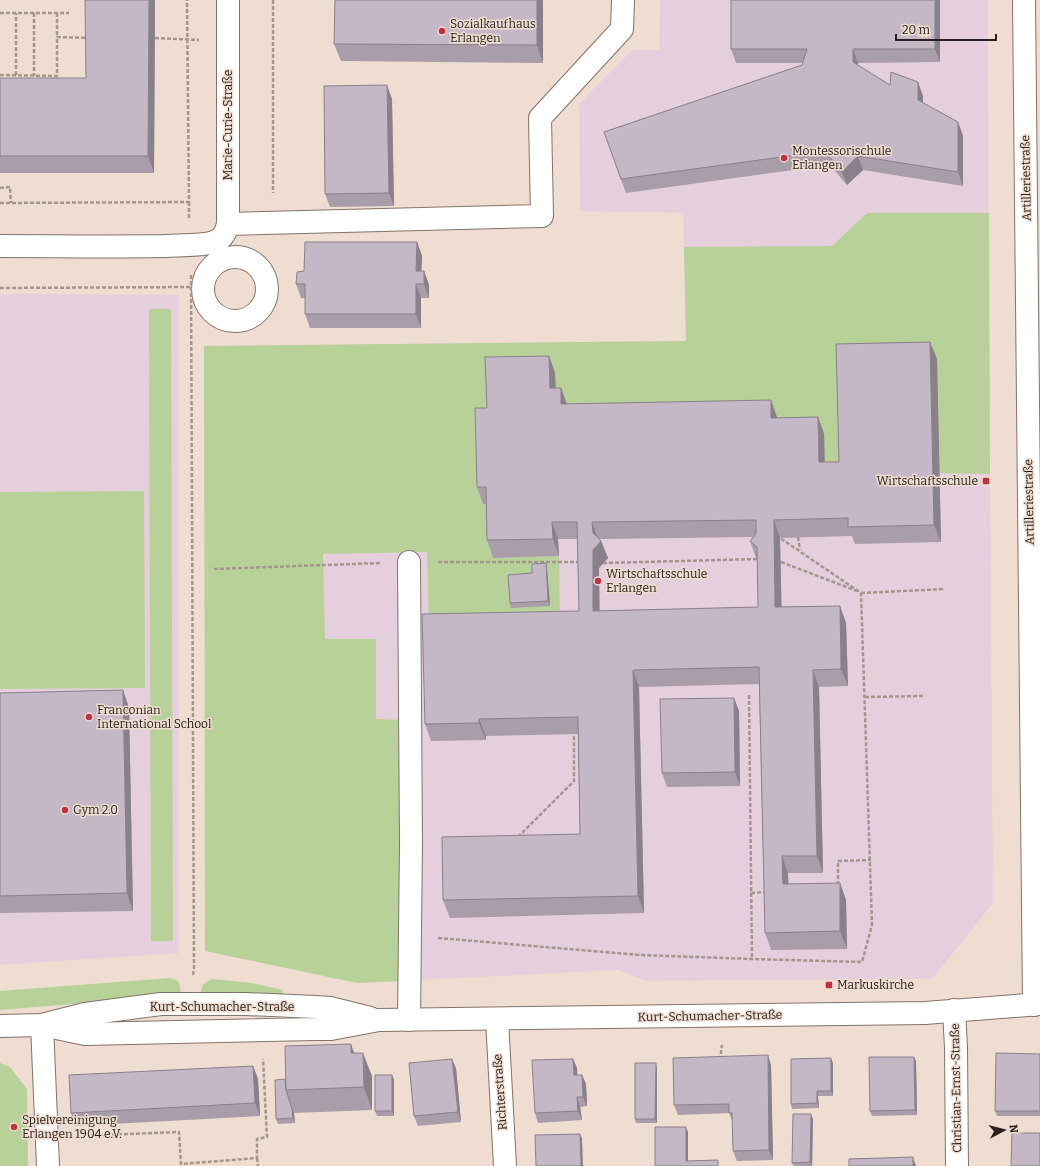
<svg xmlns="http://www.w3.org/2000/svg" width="1040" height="1166" font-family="Bitter,serif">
<rect width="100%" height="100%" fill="#efddd1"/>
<!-- education -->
<path fill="#e6cfdc" d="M660,0H988L989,339L993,903L932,979L646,981L618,970L357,983L204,346L686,341L683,213L580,211L579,104L632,50H659Z
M0,294L179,295V953L0,965Z"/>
<!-- green -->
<path fill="#b8d198" d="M867,213H989L990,474L939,473L936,359L845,479L492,504L493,558L559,556L560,629L429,631L427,552L323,554L325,639H376V719L403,720L401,981L357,983L205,951L204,346L686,341L684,247L832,246Z
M149,309H171L173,941H151Z
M144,491L145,688L0,689V492Z
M170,978C181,980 180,985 181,995L0,1010V991Z
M214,979L252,983L283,990V995L201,994C201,984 205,981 214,979Z
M0,1063L10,1067L27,1089L28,1166H0Z"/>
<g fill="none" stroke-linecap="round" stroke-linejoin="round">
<!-- minor casing -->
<g stroke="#837369" stroke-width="24">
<path id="minor" d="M1024,0L1034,1005
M228,224L542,216L540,118L622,29L623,0
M0,246C54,246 108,247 163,246C175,245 204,246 214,242C223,239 226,232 228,224V0
M203 289a32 32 0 1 1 64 0a32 32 0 1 1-64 0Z
M409,562L411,843L409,1020
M954,1010L956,1048L957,1166
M497,1019L505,1166
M42,1025L48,1166"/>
</g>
<!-- major casing -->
<g stroke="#837369" stroke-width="24">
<path id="major" d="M42,1025L85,1034L316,1029H331L379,1020L925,1013L1040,1004
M0,1026L42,1025L85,1014L161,1004H246L316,1007L330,1008L370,1018"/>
</g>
<!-- path -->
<path stroke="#a4968d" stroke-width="2.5" stroke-dasharray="4 2" stroke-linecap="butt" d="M273,0V193
M0,13H69
M34,13V76
M57,13V37
M155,38L199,40
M0,75L57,76V37L89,38
M16,75V13
M0,188L10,187L11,203
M189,202V218
M0,203L189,202L187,0
M191,275L194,968L193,975
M0,288L191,287
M798,537L800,550
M438,562H581
M781,562L857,591
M603,563L759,559
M214,569L381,563
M861,593L945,589
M749,695L752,959
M865,697L924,696
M518,837L574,781V734
M838,885V861L871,860
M751,893L767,892
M438,938L640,955L752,959L862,962L872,925L861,593L780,538
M720,1060L722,1045
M76,1136L179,1132L181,1164L257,1158V1139L267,1137L263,1059
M257,1158L258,1166"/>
<!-- minor -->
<use href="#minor" stroke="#fff" stroke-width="22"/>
<!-- major -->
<use href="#major" stroke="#fff" stroke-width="22"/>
</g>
<!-- wall -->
<path fill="#a99daa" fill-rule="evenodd" d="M155,0L154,173H0V78H86Z
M335,0H543V63L341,61L334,44Z
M731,0H940V62L858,63V65L890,85L923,96V103L958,122L963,136V186L863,170L847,185L830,165L626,193L604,132L802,65L803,63H736L731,49Z
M392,99L394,206L330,207L325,194Z
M417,242L422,256L421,271H424L429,285V298H421V328H310L305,314V298H301L296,284L304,271Z
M549,356L555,373L556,388H561L567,404L777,417V418L818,417L824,434L825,462H839L937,359L941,542L855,544L852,536L780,538L781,607L840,606L846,623L848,686L819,687L823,873H788V884L840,883L846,900L847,949L771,950L765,933L759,684L639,687L644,913L450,918L443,900L580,834L578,734L486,736V740L431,741L425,724L579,611L577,539H558L559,556L493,558L487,540L486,504H483L477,487L487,408ZM753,537L750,541L756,558L758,559V607L599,611V568L608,558L601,541L600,539Z
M546,563L547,568L550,606L511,608L510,603L532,573Z
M123,690L129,708L133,911L0,913V693Z
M734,698L739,711L740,786L667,787L662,773Z
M354,1053L372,1076V1110L294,1113L295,1123L278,1124L276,1119L285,1079Z
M1040,1054V1116H997L995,1111Z
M573,1059L577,1068V1075H582L586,1084L587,1106L580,1107L582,1120L538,1123L535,1113Z
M916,1061L917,1115L872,1116L870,1111Z
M833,1063V1096H818L819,1108L792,1109L791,1104Z
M771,1065L773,1160L737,1161L733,1151V1122L729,1113L678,1115L674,1105Z
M253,1066L258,1079L260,1116L75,1126L71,1113Z
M456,1068L461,1122L418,1126L414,1116Z
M657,1068V1123H636L635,1119Z
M392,1075L394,1080V1116H377L375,1111Z
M813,1119L812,1166H794L792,1163Z"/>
<!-- shaded-wall -->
<path fill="#89808b" d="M149,0H155L154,173L148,156Z
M537,0H543V63L537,45Z
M935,0H940V62L935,49Z
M853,49L858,63V76L853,62Z
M918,82L923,96V114L918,100Z
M387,85L392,99L394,206L389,193Z
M958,122L963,136V186L958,172Z
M858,156L863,170L847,185L842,172Z
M417,242L422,256L421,285L416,271Z
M424,271L429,285V298L424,284Z
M416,284L421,298V328L416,314Z
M930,342L937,359L941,542L934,525Z
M549,356L555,373L556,405L550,388Z
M561,388L567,405L561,404Z
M771,400L777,417V435L771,418Z
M818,417L824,434L825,479L819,462Z
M774,520L780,538L782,624L775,607Z
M552,522L558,539L559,556L553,539Z
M592,522L598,539L601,541L608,558L599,568L600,628L593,611V533Z
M546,563L547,568L550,606L548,601Z
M840,606L846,623L848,686L841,669Z
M633,670L639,687L644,913L638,896Z
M813,670L819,687L823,873L817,856Z
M123,690L129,708L133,911L127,893Z
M734,698L739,711L740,786L735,772Z
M479,719L486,736V740L479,723Z
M782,856L788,873L789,901L783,884Z
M840,883L846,900L847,949L840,931Z
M351,1044L359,1067L351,1053Z
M363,1053L372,1076V1110L364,1087Z
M768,1055L771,1065L773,1160L769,1150Z
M914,1057L916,1061L917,1115L915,1110Z
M831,1058L833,1063V1096L831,1091Z
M452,1059L456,1068L461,1122L458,1112Z
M573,1059L577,1068L578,1085L574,1075Z
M656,1063L657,1068V1123L655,1119Z
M253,1066L258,1079L260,1116L255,1103Z
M392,1075L394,1080V1116L392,1111Z
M582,1075L586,1084L587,1106L583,1097Z
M817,1091L818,1096L819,1108L817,1103Z
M577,1097L580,1107L582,1120L578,1111Z
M292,1109L294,1113L295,1123L293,1118Z
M811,1114L813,1119L812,1166L810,1162Z
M686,1127L688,1132V1165L686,1161Z
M580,1134L582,1138L583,1166H581Z
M913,1157L916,1166H913Z"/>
<!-- building -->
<path fill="#c4b7c6" stroke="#89808b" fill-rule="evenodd" d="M85,0H149L148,156H0V78H86Z
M335,0H537V45L334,44Z
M731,0H935V49H853V62L890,85L891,72L918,82V100L958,122V172L858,156L842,172L825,151L621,179L604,132L802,65L807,49H731Z
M387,85L389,193L325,194L324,86Z
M305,242H417L416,271H424V284H416V314H305V284H296L297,272L304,271Z
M930,342L934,525L848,527V518L774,520L775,607L840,606L841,669L813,670L817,856H782L783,884L840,883V931L765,933L759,667L633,670L638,896L443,900L442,837L580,834L578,717L479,719V723L425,724L422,614L579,611L577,522H552L553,539L487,540L486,487H477L475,408H487L485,357L549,356L550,388H561V404L771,400V418L818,417L819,462H839L836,344ZM756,520V534L750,541L757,547L758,607L593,611V550L601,541L593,533L592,522Z
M546,563L548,601L510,603L508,575L532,573V564Z
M123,690L127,893L0,896V693Z
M734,698L735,772L662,773L660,699Z
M351,1044V1053H363L364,1087L286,1090L285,1046Z
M996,1053L1040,1054V1111H995Z
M768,1055L769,1150L733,1151L732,1113H729V1104L674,1105L673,1058Z
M869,1057H914L915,1110L870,1111Z
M831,1058V1091H817V1103L791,1104V1059Z
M452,1059L458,1112L414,1116L409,1063Z
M573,1059L574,1075H582L583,1097H577L578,1111L535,1113L532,1060Z
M635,1063H656L655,1119H635Z
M253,1066L255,1103L71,1113L69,1075Z
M375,1075H392V1111H375Z
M285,1079L286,1090L292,1109L293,1118L276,1119L275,1080Z
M793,1114H811L810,1162L792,1163Z
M655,1127H686V1161L718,1160V1166H655Z
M1012,1133H1040V1166H1011Z
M580,1134L581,1166H536L535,1135Z
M913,1157V1166H849V1159Z"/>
<!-- markers -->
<g fill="#c13142" stroke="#efddd1" stroke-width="1.5">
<circle cx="442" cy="31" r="4"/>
<circle cx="784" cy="158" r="4"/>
<rect x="982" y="477" width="8" height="8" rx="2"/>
<circle cx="598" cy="581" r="4"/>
<circle cx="89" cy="717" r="4"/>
<circle cx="65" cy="810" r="4"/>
<rect x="825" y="981" width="8" height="8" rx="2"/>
<circle cx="14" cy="1127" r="4"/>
</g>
<g text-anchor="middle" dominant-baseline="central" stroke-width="3" stroke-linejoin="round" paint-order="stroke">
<!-- poi labels -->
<g font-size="12" fill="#27201c" stroke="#efddd1" text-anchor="start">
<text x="450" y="24">Sozialkaufhaus<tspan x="450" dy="14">Erlangen</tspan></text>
<text x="792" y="151">Montessorischule<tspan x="792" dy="14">Erlangen</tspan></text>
<text x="978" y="481" text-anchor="end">Wirtschaftsschule</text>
<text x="606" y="574">Wirtschaftsschule<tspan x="606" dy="14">Erlangen</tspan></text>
<text x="97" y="710">Franconian<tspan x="97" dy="14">International School</tspan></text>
<text x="73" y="810">Gym 2.0</text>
<text x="837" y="985">Markuskirche</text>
<text x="22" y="1120">Spielvereinigung<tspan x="22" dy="14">Erlangen 1904 e.V.</tspan></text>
</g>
<!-- street labels -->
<g font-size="12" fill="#27201c" stroke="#efddd1">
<text transform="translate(228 125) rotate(-90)">Marie-Curie-Straße</text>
<text transform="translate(1026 178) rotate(-91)">Artilleriestraße</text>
<text transform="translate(1029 502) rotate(-91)">Artilleriestraße</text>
<text x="222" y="1007">Kurt-Schumacher-Straße</text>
<text transform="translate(710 1016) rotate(-1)">Kurt-Schumacher-Straße</text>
<text transform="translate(956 1088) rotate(-91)">Christian-Ernst-Straße</text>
<text transform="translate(500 1092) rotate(-94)">Richterstraße</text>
</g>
</g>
<!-- north arrow -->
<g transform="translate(1004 1130) rotate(83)" stroke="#efddd1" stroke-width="3" paint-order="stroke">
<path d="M0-3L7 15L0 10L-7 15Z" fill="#27201c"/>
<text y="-6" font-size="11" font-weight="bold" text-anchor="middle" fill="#27201c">N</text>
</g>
<!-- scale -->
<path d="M896 34v6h100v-6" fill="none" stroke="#27201c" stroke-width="2"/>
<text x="902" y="34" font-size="12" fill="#27201c" stroke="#efddd1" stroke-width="3" paint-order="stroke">20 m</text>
</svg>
